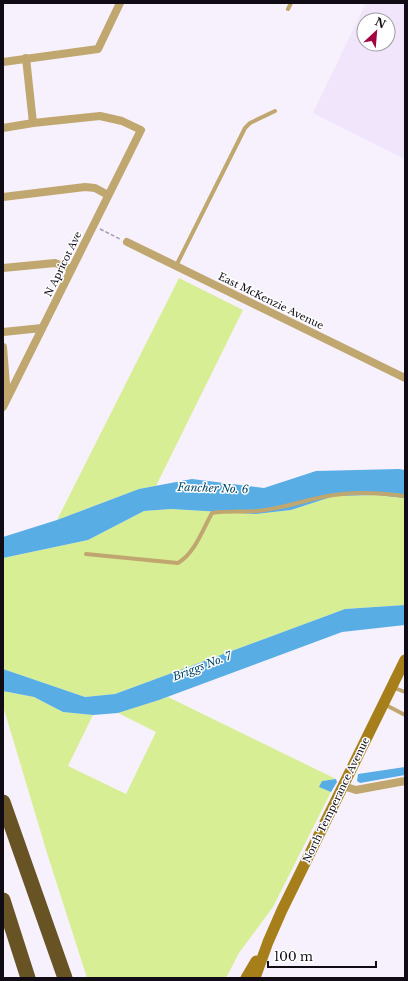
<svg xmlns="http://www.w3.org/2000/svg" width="408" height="981" font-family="'Libre Baskerville',serif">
<rect width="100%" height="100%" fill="#f7f1fe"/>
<!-- built -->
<path fill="#f0e5fb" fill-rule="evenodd" d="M366,3H405V159L313,113ZM364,20H388V44H364Z"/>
<!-- green -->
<path fill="#d8ee95" d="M179,278L243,310L156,486L139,489L57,520Z
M376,495L405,498V605L345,609L115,694L85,697L3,669V558L88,540L144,511L171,509L256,514L291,510L334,496Z
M3,691L34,697L63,712L93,715L68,766L126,794L156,732L118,713L168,697L336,779L322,781L320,787L331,792L273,907L239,953L226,978H87L47,853L3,706Z"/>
<!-- water -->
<path fill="#57ade4" d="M399,469L405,470V498L376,495L334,496L291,510L256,514L171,509L144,511L88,540L3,558V537L57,520L139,489L192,479L264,488L316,471Z
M405,605V625L342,632L159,700L118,713L93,715L63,712L34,697L3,691V669L85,697L115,694L345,609Z
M405,767V775L360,783L357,781L358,774Z
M336,779L337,782L331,792L319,787L322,781Z"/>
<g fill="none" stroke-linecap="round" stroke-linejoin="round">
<!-- path -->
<path stroke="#a49eaa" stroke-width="1.5" stroke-dasharray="4 2" stroke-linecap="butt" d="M100,229L120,239"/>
<!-- service -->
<path stroke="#c0a66f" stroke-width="4" d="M288,9L291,3
M176,266L245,128L250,123L275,111
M86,554L178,563C195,553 203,529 212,513C230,510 247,513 265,510C288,507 311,498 334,495C358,491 382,493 405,496
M392,687L405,692
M384,704L405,715"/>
<!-- minor -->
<path stroke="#c0a66f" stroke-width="8" d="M26,58L33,123
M3,62L98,49L120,3
M3,128L33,123L100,116L122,121L141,130L3,407
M3,197L85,187L95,188L108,195
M127,242L405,378
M3,268L55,263L71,269
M3,332L42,328
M3,347L7,397
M343,786L356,790L405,781"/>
<!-- secondary -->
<path stroke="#a67f1a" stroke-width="11" d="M246,978L256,961
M255,978L268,942L282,910L405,660"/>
<!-- motorway -->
<path stroke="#685324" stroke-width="15" d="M3,802L65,978
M3,900L28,978"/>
</g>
<g text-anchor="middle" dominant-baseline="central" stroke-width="3" stroke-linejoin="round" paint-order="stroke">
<!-- street labels -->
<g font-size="10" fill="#100b15" stroke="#fff">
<text transform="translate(63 264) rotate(-64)">N Apricot Ave</text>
<text transform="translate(271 301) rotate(26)">East McKenzie Avenue</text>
<text transform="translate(336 800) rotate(-64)">North Temperance Avenue</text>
</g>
<!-- water labels -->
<g font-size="11" font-style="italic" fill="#00486c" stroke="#fff">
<text transform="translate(213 488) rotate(2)">Fancher No. 6</text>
<text transform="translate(202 666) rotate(-21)">Briggs No. 7</text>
</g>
</g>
<!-- border -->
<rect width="408" height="981" fill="none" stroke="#100b15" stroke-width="8"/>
<!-- north arrow -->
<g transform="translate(376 32) rotate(26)"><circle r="19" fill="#ffffff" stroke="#9f9da1"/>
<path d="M0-3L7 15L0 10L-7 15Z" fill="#a00341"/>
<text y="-6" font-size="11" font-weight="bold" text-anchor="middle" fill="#100b15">N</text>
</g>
<!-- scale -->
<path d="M268 961v6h108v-6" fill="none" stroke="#100b15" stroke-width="2"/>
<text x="274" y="961" font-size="12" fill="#100b15" stroke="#ffffff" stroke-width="3" paint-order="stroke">100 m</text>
</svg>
